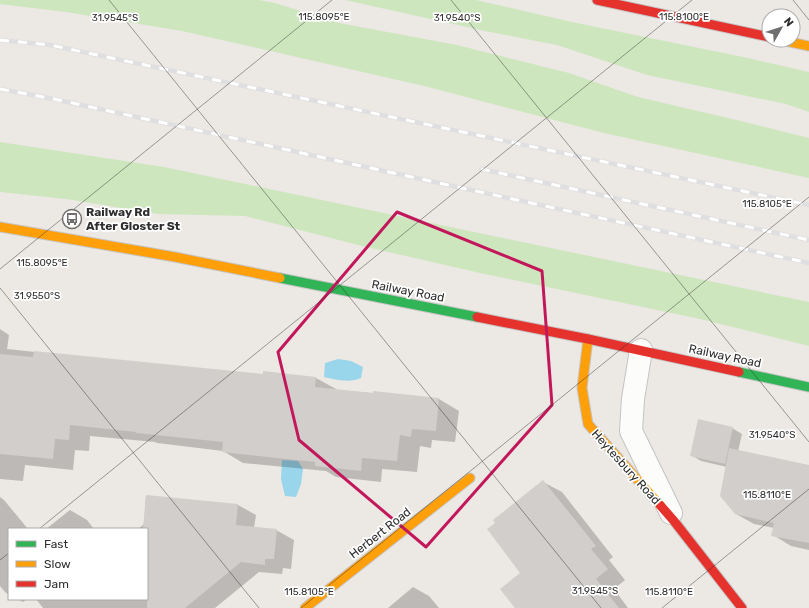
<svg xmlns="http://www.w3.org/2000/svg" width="809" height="608" font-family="Rubik,sans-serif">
<rect width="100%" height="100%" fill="#ece8e4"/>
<!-- green -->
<path fill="#cee6be" d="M0,0H259L275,3L339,23L457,45L569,73L638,97L745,122L809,138V178L604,133L424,86L182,31L66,12L0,4Z
M345,0H476L572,22L748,58L809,72V112L786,104L647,75L557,45L480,30Z
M0,142L164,167L809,302V346L700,319L480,273L358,245L245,216L158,214L66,199L0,192Z"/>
<!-- water -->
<path fill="#99d6ec" d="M338,359L351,361L363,367L361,378C350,383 335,380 324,377L325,363Z
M282,460L298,461L303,469L301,484L296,497L285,496L281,479Z"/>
<!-- shadow -->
<path fill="#0003" d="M0,329L9,335L7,349L264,376L316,378L336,389V390L439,399L459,411L455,442L432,440L431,448L420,446L417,472L382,469L381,482L336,477L326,471L243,463L223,451L157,443L155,442L90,436L89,451L75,450L73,470L25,465L23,481L0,479Z
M732,428L742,434L738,451L809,466V550L791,546L773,535L774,528L754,524L736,514L727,467L701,461L691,455Z
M543,482L562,492L613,557L609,560L625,580L614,589L628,608H516L522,573L496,523Z
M146,496L238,505L256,515L254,528L276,530L294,540L291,569L283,568L282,574L259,572L215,608H43L36,599H147V529H138L144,524Z
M0,497L4,500L28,529H9V595L5,592L0,586Z
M70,510L87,520L94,529H46Z
M413,587L429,596L439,608H388Z
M17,599H27L23,602Z"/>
<!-- building -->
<path fill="#d1cecb" d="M34,351L263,374V371L316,377L315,387L373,393V391L439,398L436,431L412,429L411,437L400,435L397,461L362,458L361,471L315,466V462L222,452L223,442L136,433V432L70,425L69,440L55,439L53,459L0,454V354L33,357Z
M698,419L733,427L725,464L690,456Z
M729,448L809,465V543L771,536L774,523L735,514L720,496Z
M543,480L596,546L591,549L608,569L596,579L619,608H515L500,589L520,573L487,529L495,523L493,520Z
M146,495L238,504L236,525L277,529L274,559H265V565L241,562L185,608H147V529H143Z"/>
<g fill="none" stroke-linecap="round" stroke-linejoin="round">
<!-- street casing -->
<g stroke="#c5c4c5" stroke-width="24">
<path id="street" d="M641,350L633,399L631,431L671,513"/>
</g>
<!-- fast casing -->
<g stroke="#c5c4c5" stroke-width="11">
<path id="fast" d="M280,278L477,317
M739,372L809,387"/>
</g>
<!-- slow casing -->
<g stroke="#c5c4c5" stroke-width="11">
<path id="slow" d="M781,40L809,46
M0,227L175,257L280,278
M588,339L582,388L588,424L660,505
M305,608L470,478"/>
</g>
<!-- jam casing -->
<g stroke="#c5c4c5" stroke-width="11">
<path id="jam" d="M597,0L769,37
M477,317L588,339L739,372
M660,505L674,521L742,608"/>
</g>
<!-- street -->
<use href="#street" stroke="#fcfcfb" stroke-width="22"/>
<!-- fast -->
<use href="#fast" stroke="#30b455" stroke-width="9"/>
<!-- slow -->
<use href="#slow" stroke="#ff9f0a" stroke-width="9"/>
<!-- jam -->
<use href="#jam" stroke="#e5322d" stroke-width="9"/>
<!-- rail casing -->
<g stroke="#dfdfe1" stroke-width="4.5">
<path id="rail" d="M0,40L50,45L809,205
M0,89L54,99L508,198L809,263
M481,169L809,240"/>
</g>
<!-- rail -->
<use href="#rail" stroke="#fff" stroke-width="3" stroke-dasharray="9" stroke-linecap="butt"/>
</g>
<!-- marked area -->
<path fill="none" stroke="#c2185b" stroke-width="3" stroke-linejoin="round" d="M397,212L542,271L552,405L426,547L299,440L278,352Z"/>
<!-- ticks -->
<path fill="none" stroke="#2e2e2e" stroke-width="1" stroke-opacity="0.45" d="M109,0L601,608M451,0L809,442M793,0L809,20M0,269L332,0M0,288L259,608M39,529L692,0M0,560L9,553M301,608L809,197M662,608L809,489"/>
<!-- icons -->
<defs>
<g id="bus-ring" transform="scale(1)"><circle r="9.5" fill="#fff" stroke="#706f6e" stroke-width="1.5"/><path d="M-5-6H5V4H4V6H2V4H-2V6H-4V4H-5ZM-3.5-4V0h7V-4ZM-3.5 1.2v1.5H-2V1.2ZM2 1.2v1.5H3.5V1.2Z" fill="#706f6e"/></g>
</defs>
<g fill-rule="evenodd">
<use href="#bus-ring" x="72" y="219"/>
</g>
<g text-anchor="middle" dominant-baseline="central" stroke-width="3.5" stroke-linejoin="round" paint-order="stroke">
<!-- poi labels -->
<g font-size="12" font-weight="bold" fill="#2e2e2e" stroke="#fff" text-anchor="start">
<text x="86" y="212">Railway Rd<tspan x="86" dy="14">After Gloster St</tspan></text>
</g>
<!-- street labels -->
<g font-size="12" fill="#2e2e2e" stroke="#fff">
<text transform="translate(408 291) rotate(11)">Railway Road</text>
<text transform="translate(725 356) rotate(12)">Railway Road</text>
<text transform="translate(626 467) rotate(48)">Heytesbury Road</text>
<text transform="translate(380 533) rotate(-38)">Herbert Road</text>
</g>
</g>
<g font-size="10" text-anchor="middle" fill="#2e2e2e" stroke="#fff" stroke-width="3.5" stroke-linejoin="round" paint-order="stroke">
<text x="324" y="20">115.8095°E</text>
<text x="684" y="20">115.8100°E</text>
<text x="457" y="21">31.9540°S</text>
<text x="115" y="21">31.9545°S</text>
<text x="767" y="207">115.8105°E</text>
<text x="42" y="266">115.8095°E</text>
<text x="37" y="299">31.9550°S</text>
<text x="772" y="438">31.9540°S</text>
<text x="767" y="498">115.8110°E</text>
<text x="595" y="594">31.9545°S</text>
<text x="309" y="595">115.8105°E</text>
<text x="669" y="595">115.8110°E</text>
</g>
<!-- legend -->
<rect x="8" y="528" width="140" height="72" fill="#ffffff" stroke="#ababab"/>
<rect x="16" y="541" width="20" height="6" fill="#30b455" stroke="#ababab"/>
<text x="44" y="548" font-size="12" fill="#2e2e2e">Fast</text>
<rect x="16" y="561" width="20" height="6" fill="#ff9f0a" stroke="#ababab"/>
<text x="44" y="568" font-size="12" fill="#2e2e2e">Slow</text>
<rect x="16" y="581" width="20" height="6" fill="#e5322d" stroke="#ababab"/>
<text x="44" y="588" font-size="12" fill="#2e2e2e">Jam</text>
<!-- north arrow -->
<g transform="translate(781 28) rotate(51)"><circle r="19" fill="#ffffff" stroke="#ababab"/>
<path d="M0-3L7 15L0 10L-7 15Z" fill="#706f6e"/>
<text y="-6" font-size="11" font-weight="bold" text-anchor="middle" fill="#2e2e2e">N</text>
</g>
</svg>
